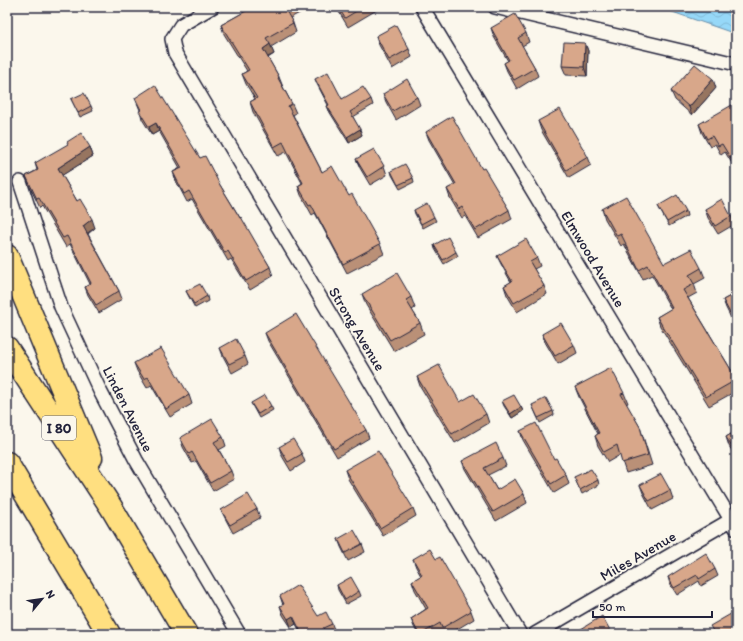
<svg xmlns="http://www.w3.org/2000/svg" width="743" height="641" font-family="Itim,sans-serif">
<defs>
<pattern id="water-waves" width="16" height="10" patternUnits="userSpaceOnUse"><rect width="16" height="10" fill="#96d8f8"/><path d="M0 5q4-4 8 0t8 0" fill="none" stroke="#81b9d6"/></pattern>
</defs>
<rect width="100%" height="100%" fill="#fbf7ec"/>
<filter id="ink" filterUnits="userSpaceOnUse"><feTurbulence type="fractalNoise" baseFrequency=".025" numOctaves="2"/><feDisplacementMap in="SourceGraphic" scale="8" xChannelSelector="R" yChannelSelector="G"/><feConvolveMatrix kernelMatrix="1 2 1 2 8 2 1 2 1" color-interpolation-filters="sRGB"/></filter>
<g filter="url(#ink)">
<!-- water -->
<path fill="url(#water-waves)" stroke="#688fac" d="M658,7H736V34Z"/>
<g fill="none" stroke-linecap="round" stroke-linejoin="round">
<!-- minor casing -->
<g stroke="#22223b" stroke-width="16">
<path id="minor" d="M212,7L181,25L172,39L175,53L520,634
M422,7L736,528
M495,7L736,64
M20,182L61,307L100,391L136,460L239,634
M535,634L736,517"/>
</g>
<!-- motorway casing -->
<g stroke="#22223b" stroke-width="25">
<path id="motorway" d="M7,256L91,458
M7,348L111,507L186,634
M7,463L109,634"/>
</g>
<!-- minor -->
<use href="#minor" stroke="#fbf7ec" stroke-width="13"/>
<!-- motorway -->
<use href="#motorway" stroke="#ffdf80" stroke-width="22"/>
</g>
<!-- wall -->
<path fill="#ba9077" stroke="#22223b" d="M253,7H311L290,18L293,23L296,32L271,47L274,54L268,58L279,77L283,87L292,104L296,113L293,115L322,172L349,196L380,244L384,254L347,273L315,213L312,215L301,195L298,186L302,183L286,152L278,156L253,112L250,102L255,99L246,84L242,74L247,71L224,34L221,25Z
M336,7H380V8L348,27Z
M491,28L526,33L529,42L522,46L535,68L538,76L517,89L507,71L504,63L508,61L494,37Z
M376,36L409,49L412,57L392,69L379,45Z
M585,43L588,51L587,76L566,75L562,66Z
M315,79L342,99H371L373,105L353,117L362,135L349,143L329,111L327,106L328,105L317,84Z
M716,88L692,115L675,100L671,91Z
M383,94L417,97L420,105L396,120L386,102Z
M135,98L200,158L220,185L270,267L273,276L250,290L231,259L228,261L192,199L187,202L176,181L173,172L180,168L159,131L152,135L142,119L140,110Z
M71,99L91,106L93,111L80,117Z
M736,113V170L725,152L721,155L715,144L710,147L702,133L699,124Z
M538,121L588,157L591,165L569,178L541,130Z
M426,132L482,169L509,210L512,219L478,238L465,216L462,218L450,198L447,189L455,185L429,140Z
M90,147L93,156L62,175L77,201L95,228L88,234L119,291L122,299L99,313L88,295L85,287L90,284L70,244L66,247L42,206L40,208L29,185L26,176L37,170L35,163Z
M356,159L384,166L387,175L370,185L360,168Z
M391,171L413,178L414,182L400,189L392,175Z
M658,206L686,211L687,216L669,226L660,210Z
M602,209L664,263L701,268L705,278L694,284L697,293L688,298L736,378V391L709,406L660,326L657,317L671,309L652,275L643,279L624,244L621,246L605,219Z
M705,209L731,216L735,224L718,234L708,218Z
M414,210L434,217L436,221L423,228L415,214Z
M434,245L456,252L458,256L444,264L435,249Z
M497,256L537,258L540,266L534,269L544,286L547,294L517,312L507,295L504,286L511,282L501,264Z
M186,291L207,296L208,301L195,308L188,295Z
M736,293V320L733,322L726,308L723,300Z
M362,294L411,297L415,308L412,310L420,323L424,334L394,351L366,305Z
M265,333L366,430L369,438L337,457L268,341Z
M542,334L574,345L577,353L558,364L545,342Z
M220,348L245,356L248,364L232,373L223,356Z
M134,363L189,395L192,404L170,417L151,385L147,388L137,371Z
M417,377L460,402L486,414L489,423L455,443L420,386Z
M575,387L624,393L628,403L626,404L640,427L652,465L626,473L620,455L608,462L598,446L595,436L598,434L579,397Z
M502,401L521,407L523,411L512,418L504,406Z
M251,403L271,406L273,410L259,418L253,407Z
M532,405L553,411L554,415L540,423Z
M520,431L554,459L566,475L569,484L554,493L523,440Z
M736,431V457L729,446L726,437Z
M223,437L226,446L219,450L231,471L234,479L213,491L196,461L192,463L183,447L180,438Z
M279,447L302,454L305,462L291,471L282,456Z
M503,458L506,466L488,475L497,490L524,494L527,503L496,521L465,469L462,461Z
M345,470L413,508L416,516L383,536L348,479Z
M574,477L598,480L599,485L582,494Z
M640,485L670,490L673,499L652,510L643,493Z
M257,509L260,518L233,533L225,518L221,510Z
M338,539L362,544L365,552L348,561L341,547Z
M413,559H436L471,611L474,619L449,634H444L443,632L439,634H418L414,627L411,619L426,609L415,590L412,581L421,576L416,567Z
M715,569L718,576L701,586L699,581L677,595L670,584L668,577Z
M337,585L359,591L361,596L346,604L338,590Z
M280,596L332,624L335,632L331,634H301L296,624L291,627L283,615L280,606L283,605Z
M610,630L612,634H573Z"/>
<!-- shaded-wall -->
<path fill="#977561" stroke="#22223b" d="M585,43L588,51L587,76L584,67Z
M270,44L274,54L266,58L263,49Z
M713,79L716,88L692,115L689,107Z
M156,123L159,131L152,135L149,127Z
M360,129L362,135L349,143L347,137Z
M90,147L93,156L61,176L58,168Z
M92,219L95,228L86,234L83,226Z
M521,407L523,411L512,418L510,414Z
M293,616L296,624L291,627L288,619Z"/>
<!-- building -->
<path fill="#d8a78a" stroke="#22223b" d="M253,7H289L285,9L293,23L266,38L270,44L263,49L279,77L278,78L292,104L288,106L322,172L332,166L349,196L352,194L380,244L343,264L311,204L309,205L298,186L303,183L283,142L274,147L250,102L257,98L242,74L249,70L221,25Z
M338,7H363L345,18Z
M515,14L526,33L518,38L535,68L514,80L504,63L509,60L491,28Z
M396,25L409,49L389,60L376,36Z
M564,42L585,43L584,67L562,66Z
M695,64L713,79L689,107L671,91Z
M328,72L342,99L363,87L371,99L350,112L360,129L347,137L327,106L329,105L315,79Z
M407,79L417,97L393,111L383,94Z
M155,85L200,158L205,156L220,185L240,218L241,217L270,267L246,281L228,251L225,253L189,191L184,194L173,172L182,168L156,123L149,127L139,111L141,110L135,98Z
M84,93L91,106L78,113L71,99Z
M732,105L736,113V167L722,144L718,146L712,136L707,139L699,124Z
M560,109L588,157L566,170L538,121Z
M452,116L482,169L484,168L509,210L475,230L462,207L459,209L447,189L456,184L426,132Z
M81,133L90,147L58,168L77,201L80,199L92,219L83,226L119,291L96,305L85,287L91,283L67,236L63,238L39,198L37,199L26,176L38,170L35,163L68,144L67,142Z
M374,149L384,166L367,177L356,159Z
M405,164L413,178L398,185L391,171Z
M677,195L686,211L667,222L658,206Z
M626,196L664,263L691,249L701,268L689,275L694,284L683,290L736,378V380L706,397L657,317L672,308L648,265L639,270L621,234L617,236L602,209Z
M722,199L731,216L715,226L705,209Z
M427,203L434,217L421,224L414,210Z
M448,237L456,252L443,260L434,245Z
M526,239L537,258L530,262L544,286L514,303L504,286L512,281L497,256Z
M397,273L411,297L406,300L420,323L390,340L362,294Z
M200,284L207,296L194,304L186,291Z
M736,293V310L730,313L723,300Z
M296,314L366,430L334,449L265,333Z
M561,323L574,345L555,356L542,334Z
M236,339L245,356L229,364L220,348Z
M161,348L189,395L166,409L148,377L144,379L134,363Z
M439,365L460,402L474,394L486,414L452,434L417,377Z
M611,368L624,393L621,394L640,427L648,455L622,463L617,445L604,452L595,436L599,433L575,387Z
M265,395L271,406L258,414L251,403Z
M514,395L521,407L510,414L502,401Z
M546,398L553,411L538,418L532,405Z
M212,419L223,437L214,442L231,471L210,483L192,452L189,454L180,438Z
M536,423L554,459L556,458L566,475L551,484L520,431Z
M736,431V454L726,437Z
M293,439L302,454L288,462L279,447Z
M496,443L503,458L484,468L497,490L515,479L524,494L493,512L462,461Z
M378,451L413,508L380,528L345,470Z
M591,469L598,480L580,490L574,477Z
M661,474L670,490L649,501L640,485Z
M248,494L257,509L230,525L221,510Z
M354,530L362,544L345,553L338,539Z
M430,549L436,559L440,557L471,611L442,628L440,623L421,634H419L411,619L428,608L412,581L422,575L413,559Z
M706,553L715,569L699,579L697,575L674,588L668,577Z
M351,577L359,591L345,600L337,585Z
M298,585L318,616L326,612L332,624L323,628L326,634H302L293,616L288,619L280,606L284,604L280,596Z
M736,611V634H715L710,626Z
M602,616L610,630L603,634H573Z"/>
</g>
<g text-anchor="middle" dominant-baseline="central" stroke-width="3.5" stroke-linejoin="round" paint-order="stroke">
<!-- shield labels -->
<rect fill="#fbf7ec" stroke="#636270" stroke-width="1" x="42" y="416" width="34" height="24" rx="3"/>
<g font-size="14" font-weight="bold" fill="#22223b">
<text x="59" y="428">I 80</text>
</g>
<!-- street labels -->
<g font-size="15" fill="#22223b" stroke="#fbf7ec">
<text transform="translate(593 259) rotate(59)">Elmwood Avenue</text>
<text transform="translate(357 329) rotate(59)">Strong Avenue</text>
<text transform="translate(128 409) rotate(63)">Linden Avenue</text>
<text transform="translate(638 556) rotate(-30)">Miles Avenue</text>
</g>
</g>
<!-- margin -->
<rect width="743" height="641" fill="none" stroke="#fbf7ec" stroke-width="24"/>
<rect x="12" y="12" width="719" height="617" fill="none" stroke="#22223b" stroke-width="1.5" filter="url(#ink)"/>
<!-- north arrow -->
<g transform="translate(42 599) rotate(61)" stroke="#fbf7ec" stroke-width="3" paint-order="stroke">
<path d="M0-3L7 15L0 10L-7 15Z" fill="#22223b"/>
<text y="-6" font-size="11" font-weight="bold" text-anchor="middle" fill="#22223b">N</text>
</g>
<!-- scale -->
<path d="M593 611v6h119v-6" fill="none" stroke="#22223b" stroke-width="2"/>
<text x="599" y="611" font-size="12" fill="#22223b" stroke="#fbf7ec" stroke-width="3" paint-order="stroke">50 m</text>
</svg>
